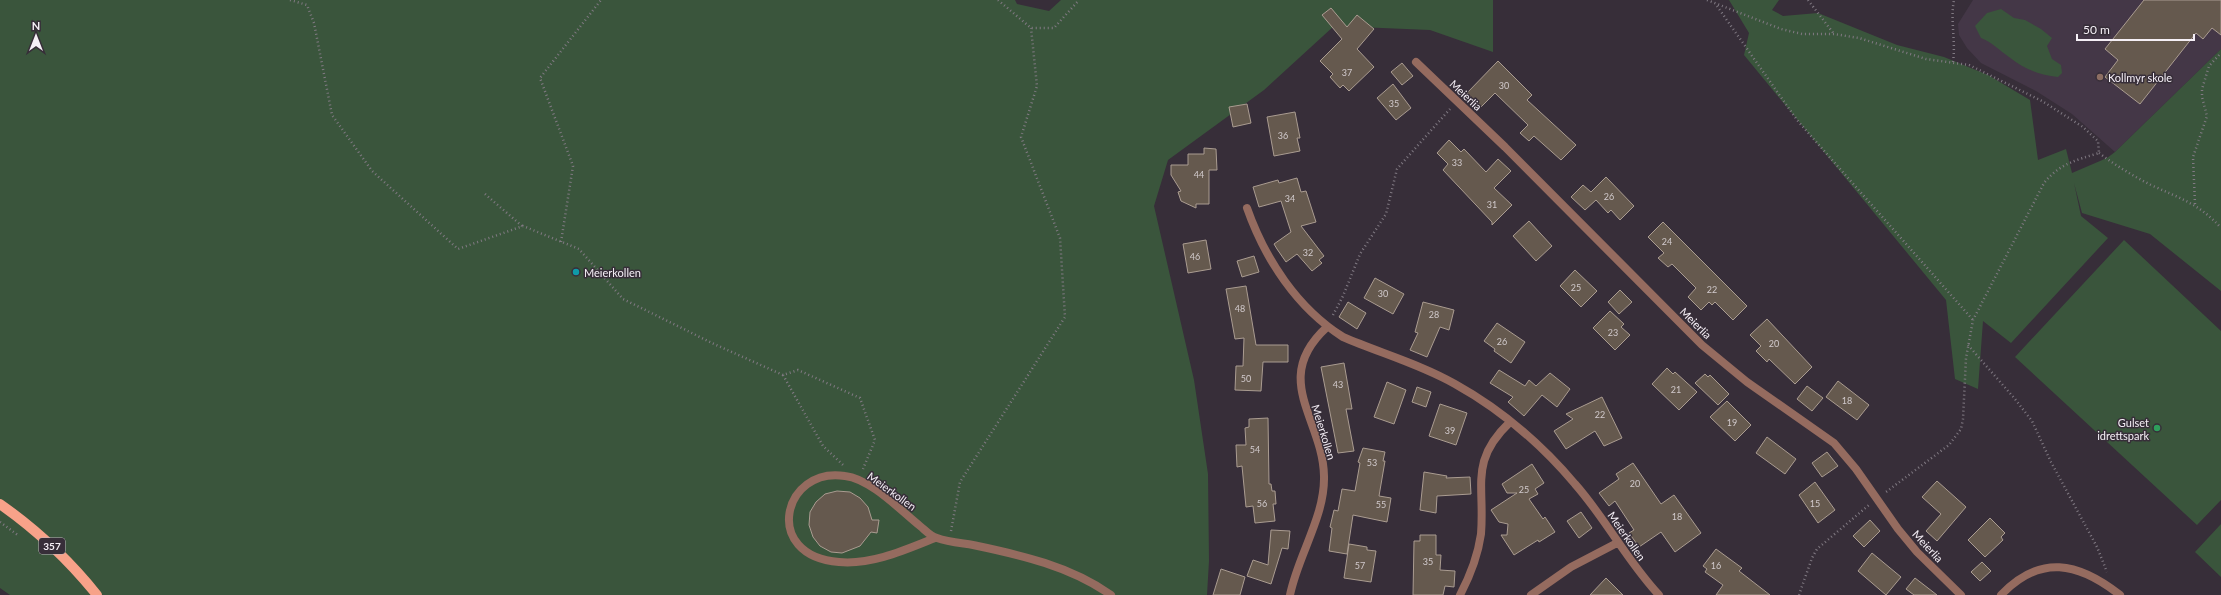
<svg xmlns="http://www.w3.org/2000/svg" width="2221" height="595" font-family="Lato,sans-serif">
<rect width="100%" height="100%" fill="#372e39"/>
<!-- built -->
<path fill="#443747" d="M1973,0H2221V49L2115,152L2072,114L2036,91L1981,63L1967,48L1959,35L1958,24Z"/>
<!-- green -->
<path fill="#3a553c" d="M0,0H1015L1017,4L1049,11L1061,0H1493V52L1430,30L1334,26L1264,90L1168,160L1154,206L1194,380L1208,474L1209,561L1207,595H10L0,588Z
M1729,0H1779L1772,10L1783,16L1818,13L1897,45L1944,57L1988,75L2030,100L2038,160L2066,149L2072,173L2107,158L2115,152L2221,49V291L2150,234L2082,213L2074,183L2081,216L2108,238L2011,343L1983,321L1978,389L1955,379L1946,300L1744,55L1749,33Z
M2001,9L2014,18L2025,20L2041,29L2052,38L2047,46L2052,59L2061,65L2062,73L2058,77C2039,75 2024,69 2009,57C1999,50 1992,42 1981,38L1975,26L1987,13Z
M2124,240L2221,331V500L2197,525L2015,357Z
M2221,524V577L2195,552Z"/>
<!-- building -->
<path fill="#65594e" stroke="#aa9c91" d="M2144,0H2221V35L2212,28L2203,39L2196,33L2140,104L2105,77L2118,60L2105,49Z
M1331,8L1347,27L1357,15L1374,29L1357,49L1374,67L1349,91L1343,85L1340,88L1330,77L1333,74L1320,61L1342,39L1322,15Z
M1498,61L1532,95L1527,100L1576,145L1561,160L1534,136L1529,141L1520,133L1528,125L1495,93L1481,107L1467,93Z
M1402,63L1413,76L1402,85L1391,72Z
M1393,84L1411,108L1396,120L1377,98Z
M1247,104L1251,123L1233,127L1229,107Z
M1295,112L1300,138H1297L1300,151L1274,156L1267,117Z
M1449,140L1461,152L1464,149L1486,172L1498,159L1511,171L1494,188L1512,205L1492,225V222L1443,170L1448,164L1437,153Z
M1204,148L1216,149L1217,170H1209V204H1196V208L1181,201L1178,192L1181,191L1171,175V165H1188V154H1204Z
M1606,177L1634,206L1620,220L1611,210L1608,213L1596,200L1585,210L1571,197L1583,185L1591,192Z
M1297,178L1301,192L1306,191L1316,222L1301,226L1324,256L1319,260L1322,263L1312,271L1297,254L1286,262L1277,249L1274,244L1291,232L1281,201L1259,207L1253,187L1278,180L1279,183Z
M1529,221L1552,246L1536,261L1513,236Z
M1663,222L1747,306L1733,320L1715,302L1712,305L1709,302L1701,310L1688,297L1696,288L1672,264L1668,267L1658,258L1664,253L1648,237Z
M1206,240L1211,269L1188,273L1183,244Z
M1254,256L1259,272L1242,277L1237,261Z
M1575,270L1597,291L1581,307L1560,286Z
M1375,278L1404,294L1393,314L1364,298Z
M1246,286L1256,345H1288V362H1263L1261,391L1235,390L1236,366H1243L1244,338L1235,339L1226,289Z
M1620,290L1632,302L1619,314L1608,302Z
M1348,302L1366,313L1357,329L1339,317Z
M1423,302L1454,310L1449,330L1440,327L1427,357L1410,350L1418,333L1415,332Z
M1610,311L1624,324L1621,327L1630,335L1615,350L1593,328Z
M1767,319L1812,367L1795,384L1769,359L1767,362L1756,351L1761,346L1750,335Z
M1497,323L1525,342L1511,363L1494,351L1495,349L1484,341Z
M1344,363L1352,409H1346L1354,451L1338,453L1321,367Z
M1667,368L1673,374L1675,372L1697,392L1679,410L1652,384Z
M1499,370L1525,386L1529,380L1536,386L1550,373L1570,389L1557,407L1542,395L1524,416L1508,402L1513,397L1490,383Z
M1705,374L1708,377L1710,375L1729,394L1718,405L1695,383Z
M1838,381L1869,405L1857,420L1826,397Z
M1387,382L1406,390L1394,424L1374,417Z
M1807,386L1823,398L1812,411L1797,399Z
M1417,387L1431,392L1426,407L1412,402Z
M1602,397L1622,438L1604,446L1595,431L1566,449L1554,431L1573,419L1566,414Z
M1727,401L1751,425L1735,441L1710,417Z
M1440,404L1467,413L1456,445L1429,436Z
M1268,418L1269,484H1271L1272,491H1275L1276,504H1273L1275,521L1255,523L1253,506L1246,507L1242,466L1237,467L1236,445H1246L1245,428L1249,427V419Z
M1767,437L1796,459L1785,474L1756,453Z
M1363,448L1385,452L1383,461H1385L1379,496L1391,498L1387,522L1353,515L1347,554L1329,551L1332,528L1330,527L1334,510L1338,511L1342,489L1355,491L1360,463L1358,462Z
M1827,452L1838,466L1822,477L1812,463Z
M1633,463L1661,504L1674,495L1701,533L1675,552L1661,532L1639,547L1629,533L1634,530L1615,501L1609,506L1599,493L1619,479L1616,474Z
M1532,464L1544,483L1535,489L1538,494L1529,499L1543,519L1545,517L1555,532L1539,542L1538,540L1514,555L1501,535H1507L1508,524L1499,522L1491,510L1517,493H1507L1502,484Z
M1424,472L1447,476L1446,478L1470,477L1471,494L1437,496L1436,513L1420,510Z
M1937,481L1966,507L1937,541L1926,531L1941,514L1922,497Z
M1815,482L1835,510L1818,523L1799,495Z
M837,491L850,492L860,498L868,507L872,520H879L877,533L871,532L860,546L842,553L831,552L820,546L813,537L809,525L810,512L816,502L825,494Z
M1581,512L1592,528L1579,538L1567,521Z
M1990,518L2005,533L2001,537L2003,540L1985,557L1968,540Z
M1870,520L1880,531L1864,547L1853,536Z
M1271,530L1290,531L1288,549L1282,548L1271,584L1247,576L1253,560L1268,565Z
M1420,535H1436V555H1441L1440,570L1455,571L1454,587L1445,586L1443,595H1413L1414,541H1420Z
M1349,544L1367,547V550L1376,551L1371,582L1344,578Z
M1716,549L1742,568L1739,571L1770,595H1716L1723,585L1705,572L1707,569L1703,566Z
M1872,553L1901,577L1886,595L1858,571Z
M1982,562L1991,571L1980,581L1971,572Z
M1221,569L1245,577L1240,595H1213Z
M1606,578L1623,595H1590Z
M1915,578L1937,595H1914L1906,589Z"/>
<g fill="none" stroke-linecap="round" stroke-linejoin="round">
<!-- path -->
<path stroke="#817a83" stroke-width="2.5" stroke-dasharray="1 3" stroke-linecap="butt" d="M290,0L307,5L314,23L332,115L372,171L458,249L523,226L579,249L623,299L714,344L783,375L798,370L860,398L875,440L863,469
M998,0L1031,28H1054L1079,0
M1707,0L1781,29L1802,34H1834L1859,38L1926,59L1969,65L2042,101L2083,127L2098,141L2099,153C2076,160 2059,164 2044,183L1973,320L1966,358L1963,419L1961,429L1949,445L1886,492
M1808,0L1834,34
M1717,6L1797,120L1973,320
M1953,62C1956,41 1950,20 1954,0
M2099,153C2115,165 2133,176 2151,185C2179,198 2200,204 2221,228
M485,194L522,226
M2195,204L2193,157L2207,116L2202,97V89L2209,66L2221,53
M561,242L573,166L540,78L601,0
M1333,315L1343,296L1360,254L1386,214L1397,169L1450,109
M1968,345L2015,399L2032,421L2051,462L2097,547L2107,572
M783,375L823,446L843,465
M0,522L19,536
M951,531L960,482L1065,317L1060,238L1021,137L1037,86L1031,28
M1799,595L1812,558L1817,549L1869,505"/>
<!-- service -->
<path stroke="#956b5f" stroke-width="8" d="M935,538C905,550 872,565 839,562C761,556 783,466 845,476C871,479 900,510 920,526C925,530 931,537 937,538C948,542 961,543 973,545C1021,555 1070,566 1111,595"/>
<!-- minor -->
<path stroke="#956b5f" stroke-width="8" d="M1416,62L1505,147L1702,345L1747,382L1834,443L1856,469L1898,529L1917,552L1961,595
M1247,208C1265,259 1297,308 1343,337C1380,353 1420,364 1455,384C1500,409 1542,445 1575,484C1606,519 1627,561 1659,595
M1290,595C1298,555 1325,517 1324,476C1323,419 1270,379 1327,327
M1460,595C1470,576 1478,555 1481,534C1485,485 1469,461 1510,422
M1531,595L1571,567L1617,543
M2001,595C2040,554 2078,562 2120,595"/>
<!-- primary -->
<path stroke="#f7a289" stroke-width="10" d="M0,504C37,530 69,560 97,595"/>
</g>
<!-- markers -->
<circle fill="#8d6e63" stroke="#372e39" stroke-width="1.5" cx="2100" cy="77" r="4"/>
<circle fill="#0f9aa8" stroke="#372e39" stroke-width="1.5" cx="576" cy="272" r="4"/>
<circle fill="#2e9e5b" stroke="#372e39" stroke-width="1.5" cx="2157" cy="428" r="4"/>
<g text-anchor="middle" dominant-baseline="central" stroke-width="3" stroke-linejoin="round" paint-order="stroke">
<!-- number labels -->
<g font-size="9" fill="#d1cacc">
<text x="1347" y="72">37</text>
<text x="1504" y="85">30</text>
<text x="1394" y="103">35</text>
<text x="1283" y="135">36</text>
<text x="1457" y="162">33</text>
<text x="1199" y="174">44</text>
<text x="1609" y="196">26</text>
<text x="1290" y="198">34</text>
<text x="1492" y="204">31</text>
<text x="1667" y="241">24</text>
<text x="1308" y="252">32</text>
<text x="1195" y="256">46</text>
<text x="1576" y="287">25</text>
<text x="1712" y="289">22</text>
<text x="1383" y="293">30</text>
<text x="1240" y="308">48</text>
<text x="1434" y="314">28</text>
<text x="1613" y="332">23</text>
<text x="1502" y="341">26</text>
<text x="1774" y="343">20</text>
<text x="1246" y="378">50</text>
<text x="1338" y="384">43</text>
<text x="1676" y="389">21</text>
<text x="1847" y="400">18</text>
<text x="1600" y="414">22</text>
<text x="1732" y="422">19</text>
<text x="1450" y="430">39</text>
<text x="1255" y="449">54</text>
<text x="1372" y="462">53</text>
<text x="1635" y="483">20</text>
<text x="1524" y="489">25</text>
<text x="1262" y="503">56</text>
<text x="1815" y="503">15</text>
<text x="1381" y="504">55</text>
<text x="1677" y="516">18</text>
<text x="1428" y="561">35</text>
<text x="1360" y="565">57</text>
<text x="1716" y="565">16</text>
</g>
<!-- shield labels -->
<rect fill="#372e39" stroke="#bcb5bd" stroke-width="1" x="39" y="538" width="26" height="16" rx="3"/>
<g font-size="10" font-weight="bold" fill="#f5eff6">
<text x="52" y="546">357</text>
</g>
<!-- poi labels -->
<g font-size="11" fill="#f5eff6" stroke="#372e39" text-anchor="start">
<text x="2108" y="77">Kollmyr skole</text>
<text x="584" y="272">Meierkollen</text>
<text x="2149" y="422" text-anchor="end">Gulset<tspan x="2149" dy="13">idrettspark</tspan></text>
</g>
<!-- street labels -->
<g font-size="11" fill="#f5eff6" stroke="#372e39">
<text transform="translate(1466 95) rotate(43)">Meierlia</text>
<text transform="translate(1696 323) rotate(45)">Meierlia</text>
<text transform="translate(1324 432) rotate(73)">Meierkollen</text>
<text transform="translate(892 491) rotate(36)">Meierkollen</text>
<text transform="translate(1627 536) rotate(55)">Meierkollen</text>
<text transform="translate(1928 546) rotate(47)">Meierlia</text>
</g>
</g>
<!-- north arrow -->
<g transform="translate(36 36)" stroke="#372e39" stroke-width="3" paint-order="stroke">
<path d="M0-3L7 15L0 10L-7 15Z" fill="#f5eff6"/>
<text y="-6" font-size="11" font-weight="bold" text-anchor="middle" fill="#f5eff6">N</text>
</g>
<!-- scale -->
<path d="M2077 34v6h117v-6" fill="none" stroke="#f5eff6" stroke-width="2"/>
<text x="2083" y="34" font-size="12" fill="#f5eff6" stroke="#372e39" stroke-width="3" paint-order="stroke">50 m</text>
</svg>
